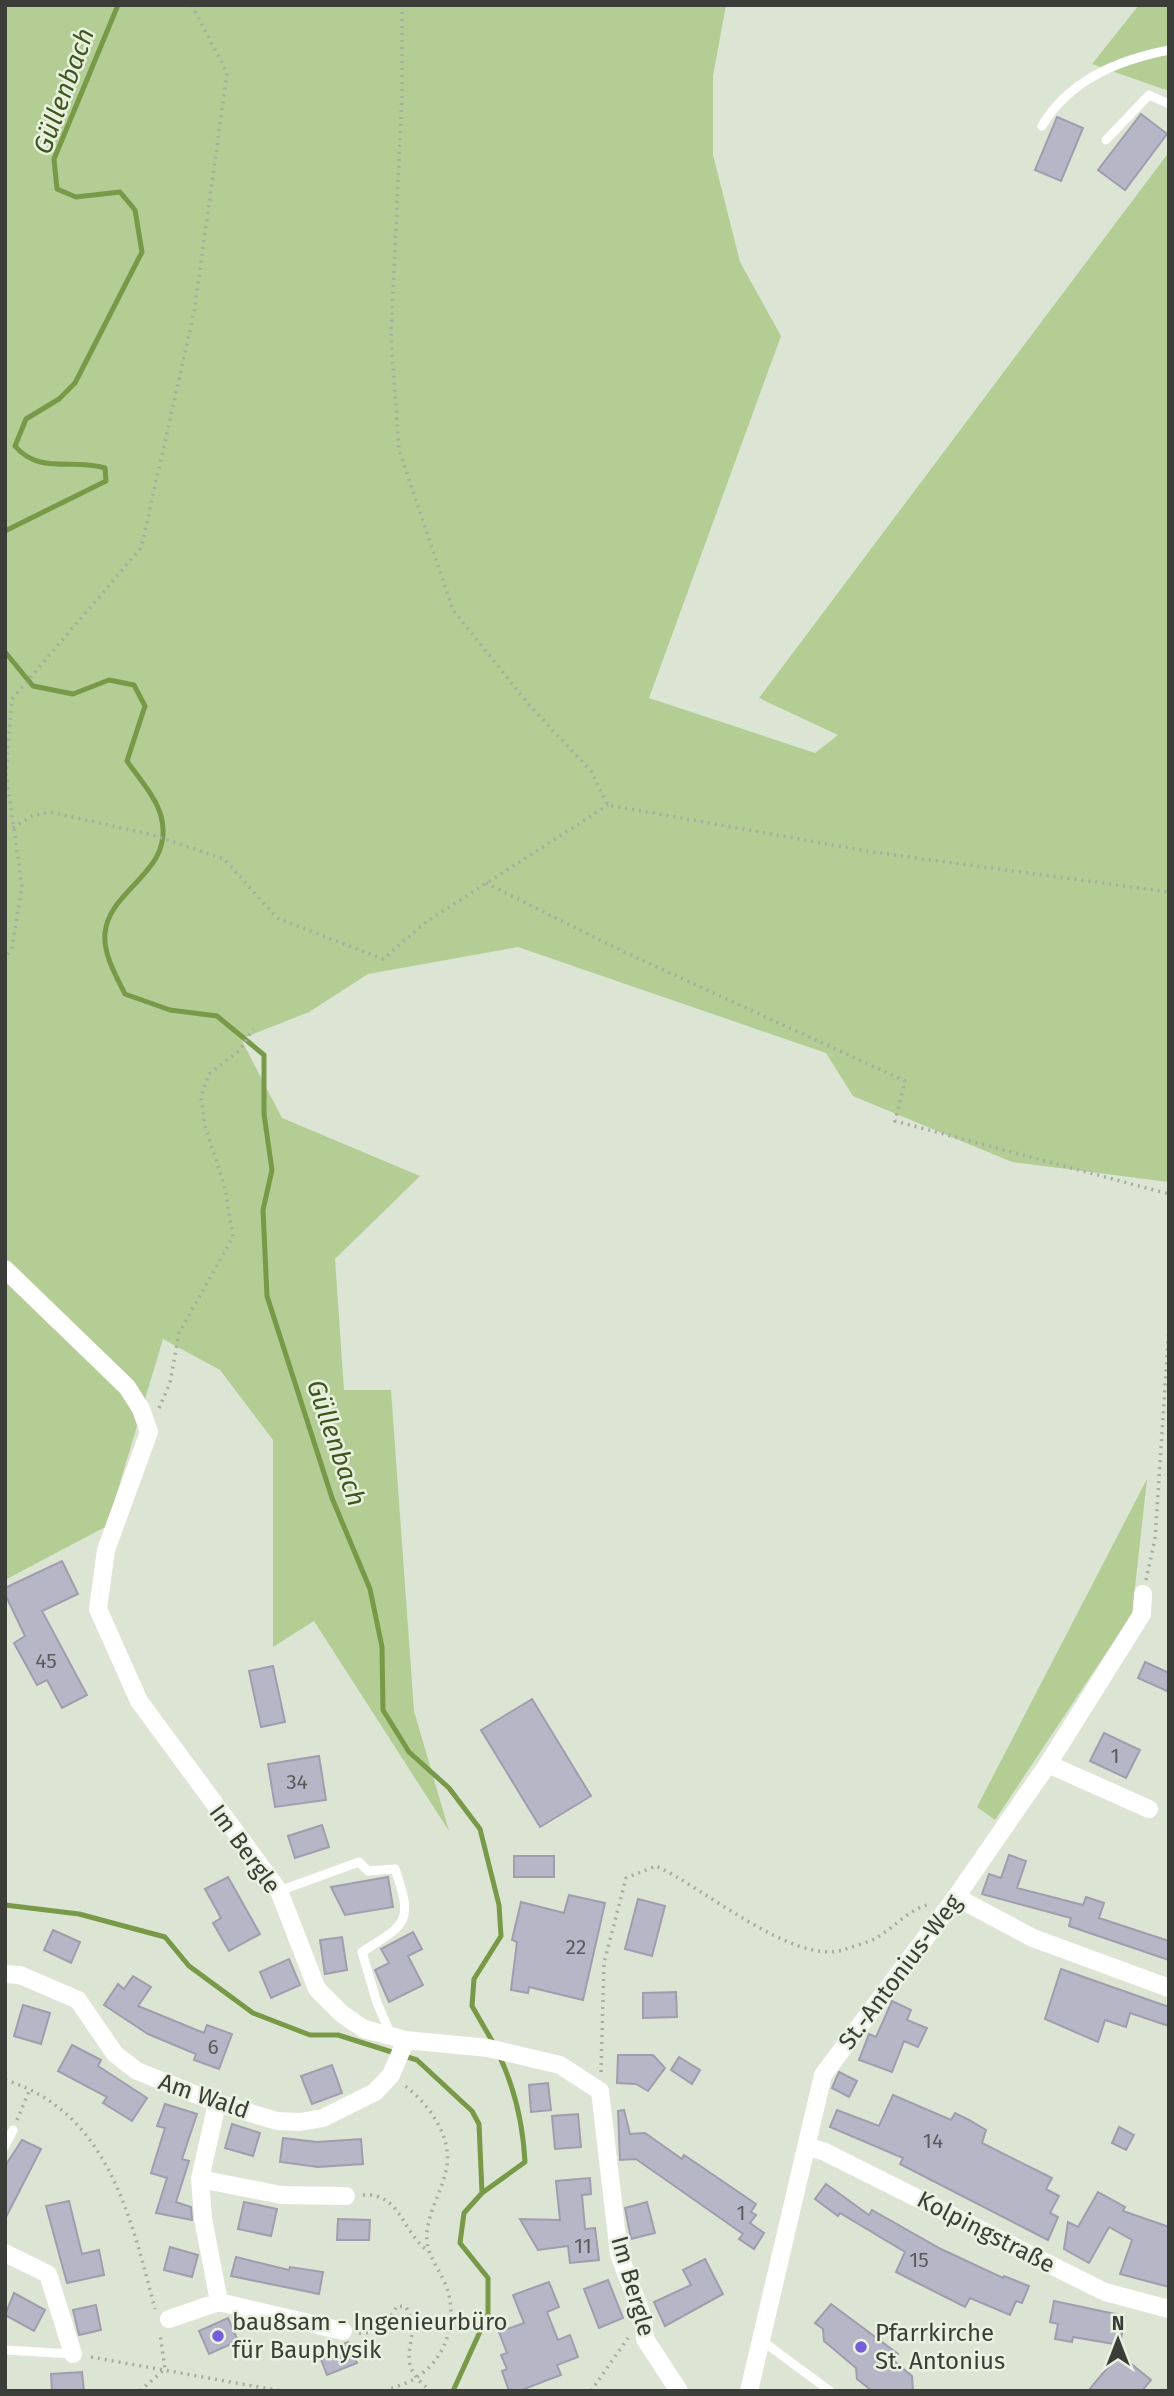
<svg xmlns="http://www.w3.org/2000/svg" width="1174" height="2396" font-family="'Fira Sans',sans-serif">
<rect width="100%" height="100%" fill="#dce4d3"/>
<!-- green -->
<path fill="#b3cd95" d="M5,5H726L713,76V155L740,262L781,336L649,698L815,753L838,735L759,698L1169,152V1182L1012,1162L853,1096L826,1053L518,947L368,974L309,1012L241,1039L282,1118L420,1176L335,1259L344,1390H391L414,1711L449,1831L314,1621L273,1647V1440L220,1370L163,1339L107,1526L5,1580Z
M1139,5H1169V91L1092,64Z
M1147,1479L1132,1614L995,1820L977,1807Z"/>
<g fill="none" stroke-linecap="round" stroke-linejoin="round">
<!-- stream -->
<path stroke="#789a48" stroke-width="5" d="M5,531L106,481L105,468C74,458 39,475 15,446L26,419L59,399L75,383L142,252L135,210L120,192L76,197L57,189L54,159L118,5
M5,652L33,686L73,694L109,680L134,685L145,706L127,761C138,777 156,797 161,816C176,872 109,888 105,933C103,954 116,976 125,994L170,1010L217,1016L264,1055V1114L272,1170L263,1210L267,1296L332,1498L370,1589L382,1647L383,1710L409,1752L449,1788L480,1829L499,1905L501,1936L474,1979L472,2006L495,2046
M5,1905L79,1914L165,1937L189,1966L253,2013L310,2035H338L417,2060L472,2111L479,2124L482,2193
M453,2391L488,2314V2278L460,2243L464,2213L482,2193L525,2162C523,2124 515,2089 499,2055"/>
</g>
<!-- building -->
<path fill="#b7b6c7" stroke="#9f9eaf" stroke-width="2" d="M1141,114L1167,134L1125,190L1098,170Z
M1057,117L1083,128L1061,181L1035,170Z
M62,1561L78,1594L42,1611L87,1695L62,1708L47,1680L37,1685L14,1643L25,1636L5,1594V1588Z
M1145,1662L1169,1673V1692L1138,1678Z
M273,1666L285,1722L261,1727L249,1671Z
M532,1699L591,1796L540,1827L481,1730Z
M1104,1733L1140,1750L1126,1778L1090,1761Z
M319,1756L326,1800L275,1807L268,1764Z
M322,1825L329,1847L295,1858L288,1836Z
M1009,1855L1026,1861L1017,1888L1083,1905L1086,1897L1104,1903L1099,1918L1169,1941V1960L1069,1926L1071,1918L982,1894L989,1874L1001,1878Z
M514,1856H554V1877H514Z
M228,1877L260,1934L229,1951L213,1923L221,1918L205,1889Z
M388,1877L393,1907L345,1915L331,1887Z
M569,1895L605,1903L583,2000L529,1987L528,1993L511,1990L517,1942L512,1940L521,1902L564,1913Z
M638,1899L665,1906L652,1956L625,1949Z
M53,1930L80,1942L71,1963L44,1950Z
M413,1932L422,1949L408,1956L423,1985L389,2002L375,1970L389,1963L381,1949Z
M342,1937L347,1970L325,1974L320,1940Z
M289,1959L300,1985L271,1998L260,1972Z
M1061,1969L1169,2007V2026L1130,2013L1126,2027L1105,2020L1098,2042L1045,2019Z
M133,1976L151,1987L138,2006L204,2033L207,2025L232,2034L219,2069L194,2060L196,2054L148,2034L104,2005L118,1984L124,1989Z
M676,1992L677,2017L643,2018V1993Z
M892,2001L911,2010L907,2020L927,2028L918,2047L904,2041L892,2072L859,2060L869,2034L876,2037Z
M23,2005L50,2013L41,2044L14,2036Z
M72,2045L101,2060L98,2066L147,2098L132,2121L103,2103L107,2097L58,2071Z
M618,2055H653L665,2068L648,2091L636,2084L617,2083Z
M679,2057L700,2070L692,2084L671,2070Z
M332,2065L342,2093L312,2104L301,2076Z
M839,2072L857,2081L849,2097L832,2088Z
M548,2083L551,2110L531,2112L529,2085Z
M893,2095L951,2120L955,2113L969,2120L986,2130L982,2143L1052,2178L1046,2189L1059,2196L1050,2213L1058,2217L1048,2240L900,2164L903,2158L830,2127L837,2110L879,2126Z
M165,2104L197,2114L182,2159L189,2161L176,2202L191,2207L192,2220L156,2213L167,2178L151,2173L165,2128L157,2126Z
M624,2110L630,2134L645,2133L682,2159L684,2155L756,2204L751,2212L756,2215L750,2223L764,2233L754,2249L739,2239L743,2234L636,2159L620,2160L618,2111Z
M578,2114L581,2147L555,2149L552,2116Z
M232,2124L260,2133L253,2156L225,2148Z
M1119,2127L1134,2135L1126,2150L1112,2143Z
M283,2138L317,2142L361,2139L363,2164L318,2167L280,2162Z
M22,2140L41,2149L5,2219V2166Z
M590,2178L591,2194L582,2195L585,2229L595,2228L599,2260L570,2263L568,2246L538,2250L520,2219L560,2220L556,2181Z
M826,2184L869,2215L872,2210L941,2249L1003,2278L1004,2276L1029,2286L1022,2303L1016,2301L1010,2315L970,2298L965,2307L896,2272L905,2252L840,2213L838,2216L815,2199Z
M1098,2192L1125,2207L1123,2211L1169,2227V2287L1120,2274L1132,2240L1109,2227L1089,2263L1064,2249L1068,2222L1078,2227Z
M69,2201L82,2254L99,2250L104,2275L67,2283L46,2206Z
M244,2202L277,2209L271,2236L238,2229Z
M647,2202L655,2233L631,2239L625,2208Z
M338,2219L370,2220L369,2240H337Z
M170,2247L198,2255L192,2277L164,2270Z
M236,2257L289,2270L290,2267L323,2272L319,2294L231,2276Z
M705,2259L723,2294L665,2326L654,2302L691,2285L683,2270Z
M608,2280L623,2318L599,2328L584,2289Z
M549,2282L559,2307L547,2312L558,2340L570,2335L578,2357L557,2365L561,2375L519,2391H509L502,2371L507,2369L501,2355L507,2353L499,2332L524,2323L513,2295Z
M14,2293L45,2310L34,2331L5,2315Z
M1054,2301L1125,2316L1120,2345L1073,2337L1072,2342L1055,2339L1058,2324L1050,2322Z
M831,2304L898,2354L893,2360L912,2376L913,2391H872L857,2379L856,2368L824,2341L823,2329L815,2323Z
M96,2305L101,2330L79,2335L73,2310Z
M228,2318L238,2341L209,2354L199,2331Z
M348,2342L357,2363L327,2375L319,2354Z
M1119,2354L1151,2380L1142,2391H1088Z
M82,2372L84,2391H52L51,2374Z"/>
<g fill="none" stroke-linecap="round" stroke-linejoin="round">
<!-- path -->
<path stroke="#a7ada0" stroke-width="3.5" stroke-dasharray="2 5" stroke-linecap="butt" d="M402,5V97L391,336L399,450L453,610L530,706L591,771L608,805L872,852L1169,892
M13,828L32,816L50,812L153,835L224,859L277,918L383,959L426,922L608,805
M486,883L620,950L905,1081L895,1121L1169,1194
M5,961L12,947L22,886L6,773L12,699L141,548L194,313L227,73L192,5
M159,1408L170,1383L179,1333L233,1237L225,1188L205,1126L201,1097L209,1074L240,1050L253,1029
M1146,1580L1155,1539L1169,1327
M601,2072L604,1963L626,1878L656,1866C703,1887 793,1965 843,1950C854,1946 868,1943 878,1937C894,1927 909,1910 927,1905
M5,2080C108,2111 131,2218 155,2309
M17,2120L30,2089
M363,2195C401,2193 401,2231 428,2251
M359,2333L382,2332L397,2306L406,2307C425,2344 388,2358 431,2391
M91,2357L281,2391
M140,2391L165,2369L160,2334
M385,2391C394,2387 406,2384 414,2379C448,2359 460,2316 444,2281C436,2264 425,2252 427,2232C429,2211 441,2192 446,2171C454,2138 429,2104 404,2085
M591,2391L628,2338"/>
<!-- service -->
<path stroke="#fff" stroke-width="9" d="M1042,126C1069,80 1118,60 1169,50
M1106,140L1149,95L1169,104
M279,1891L359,1862L368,1871L395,1869C414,1923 406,1924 362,1952L377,2003L392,2037
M5,2146L13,2130
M761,2340L830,2391
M5,2350L73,2354"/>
<!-- minor -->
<path stroke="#fff" stroke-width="18" d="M5,1269L127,1387L141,1409L149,1432L106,1550L98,1609L139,1701L279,1891L317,1989L342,2014L364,2029L406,2040L488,2048L560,2065L600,2091L619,2254L643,2318L645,2339L679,2391
M1048,1764L1149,1809
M956,1897L1033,1938L1169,1988
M5,1974L20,1975L78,2000L115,2054L137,2071L217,2103L277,2121L300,2122L323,2118L375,2092L391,2075L406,2040
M217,2103L200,2179L281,2195L346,2196
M807,2147L823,2151L1105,2292L1169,2309
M200,2179L203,2218L219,2302L343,2331
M5,2253L48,2274L73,2354
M169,2319L219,2302
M749,2391L823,2075L956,1897L1048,1764L1142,1614L1143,1594"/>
</g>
<!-- markers -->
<g fill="#775ed9" stroke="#e9f2e0" stroke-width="2.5">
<circle cx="218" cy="2336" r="7"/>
<circle cx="861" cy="2347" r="7"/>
</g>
<g text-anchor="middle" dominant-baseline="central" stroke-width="5" stroke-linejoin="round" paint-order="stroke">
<!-- number labels -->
<g font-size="21" fill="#5a5c5c">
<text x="46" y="1661">45</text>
<text x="1115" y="1756">1</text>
<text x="297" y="1782">34</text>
<text x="576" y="1947">22</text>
<text x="213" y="2047">6</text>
<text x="933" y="2141">14</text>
<text x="741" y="2213">1</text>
<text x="583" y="2246">11</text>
<text x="919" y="2260">15</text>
</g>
<!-- street labels -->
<g font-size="24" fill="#3b3e38" stroke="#e9f2e0">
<text transform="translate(245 1849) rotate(54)">Im Bergle</text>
<text transform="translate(900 1972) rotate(-53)">St.-Antonius-Weg</text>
<text transform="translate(204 2096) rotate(19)">Am Wald</text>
<text transform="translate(986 2232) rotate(27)">Kolpingstraße</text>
<text transform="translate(633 2286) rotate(74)">Im Bergle</text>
</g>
<!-- poi labels -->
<g font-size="24" fill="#3b3e38" stroke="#e9f2e0" text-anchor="start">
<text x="232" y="2322">bau8sam - Ingenieurbüro<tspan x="232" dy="28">für Bauphysik</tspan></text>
<text x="875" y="2333">Pfarrkirche<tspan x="875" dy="28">St. Antonius</tspan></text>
</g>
<!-- water labels -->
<g font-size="26" font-style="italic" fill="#3e551b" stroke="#e9f2e0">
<text transform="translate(64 91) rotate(-70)">Güllenbach</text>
<text transform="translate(336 1443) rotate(71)">Güllenbach</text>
</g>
</g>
<!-- border -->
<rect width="1174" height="2396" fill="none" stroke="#3b3e38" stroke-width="14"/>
<!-- north arrow -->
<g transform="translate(1118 2340)" stroke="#e9f2e0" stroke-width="5" paint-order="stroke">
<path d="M0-5L12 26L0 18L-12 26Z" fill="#3b3e38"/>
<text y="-10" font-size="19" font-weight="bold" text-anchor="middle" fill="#3b3e38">N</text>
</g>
</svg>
